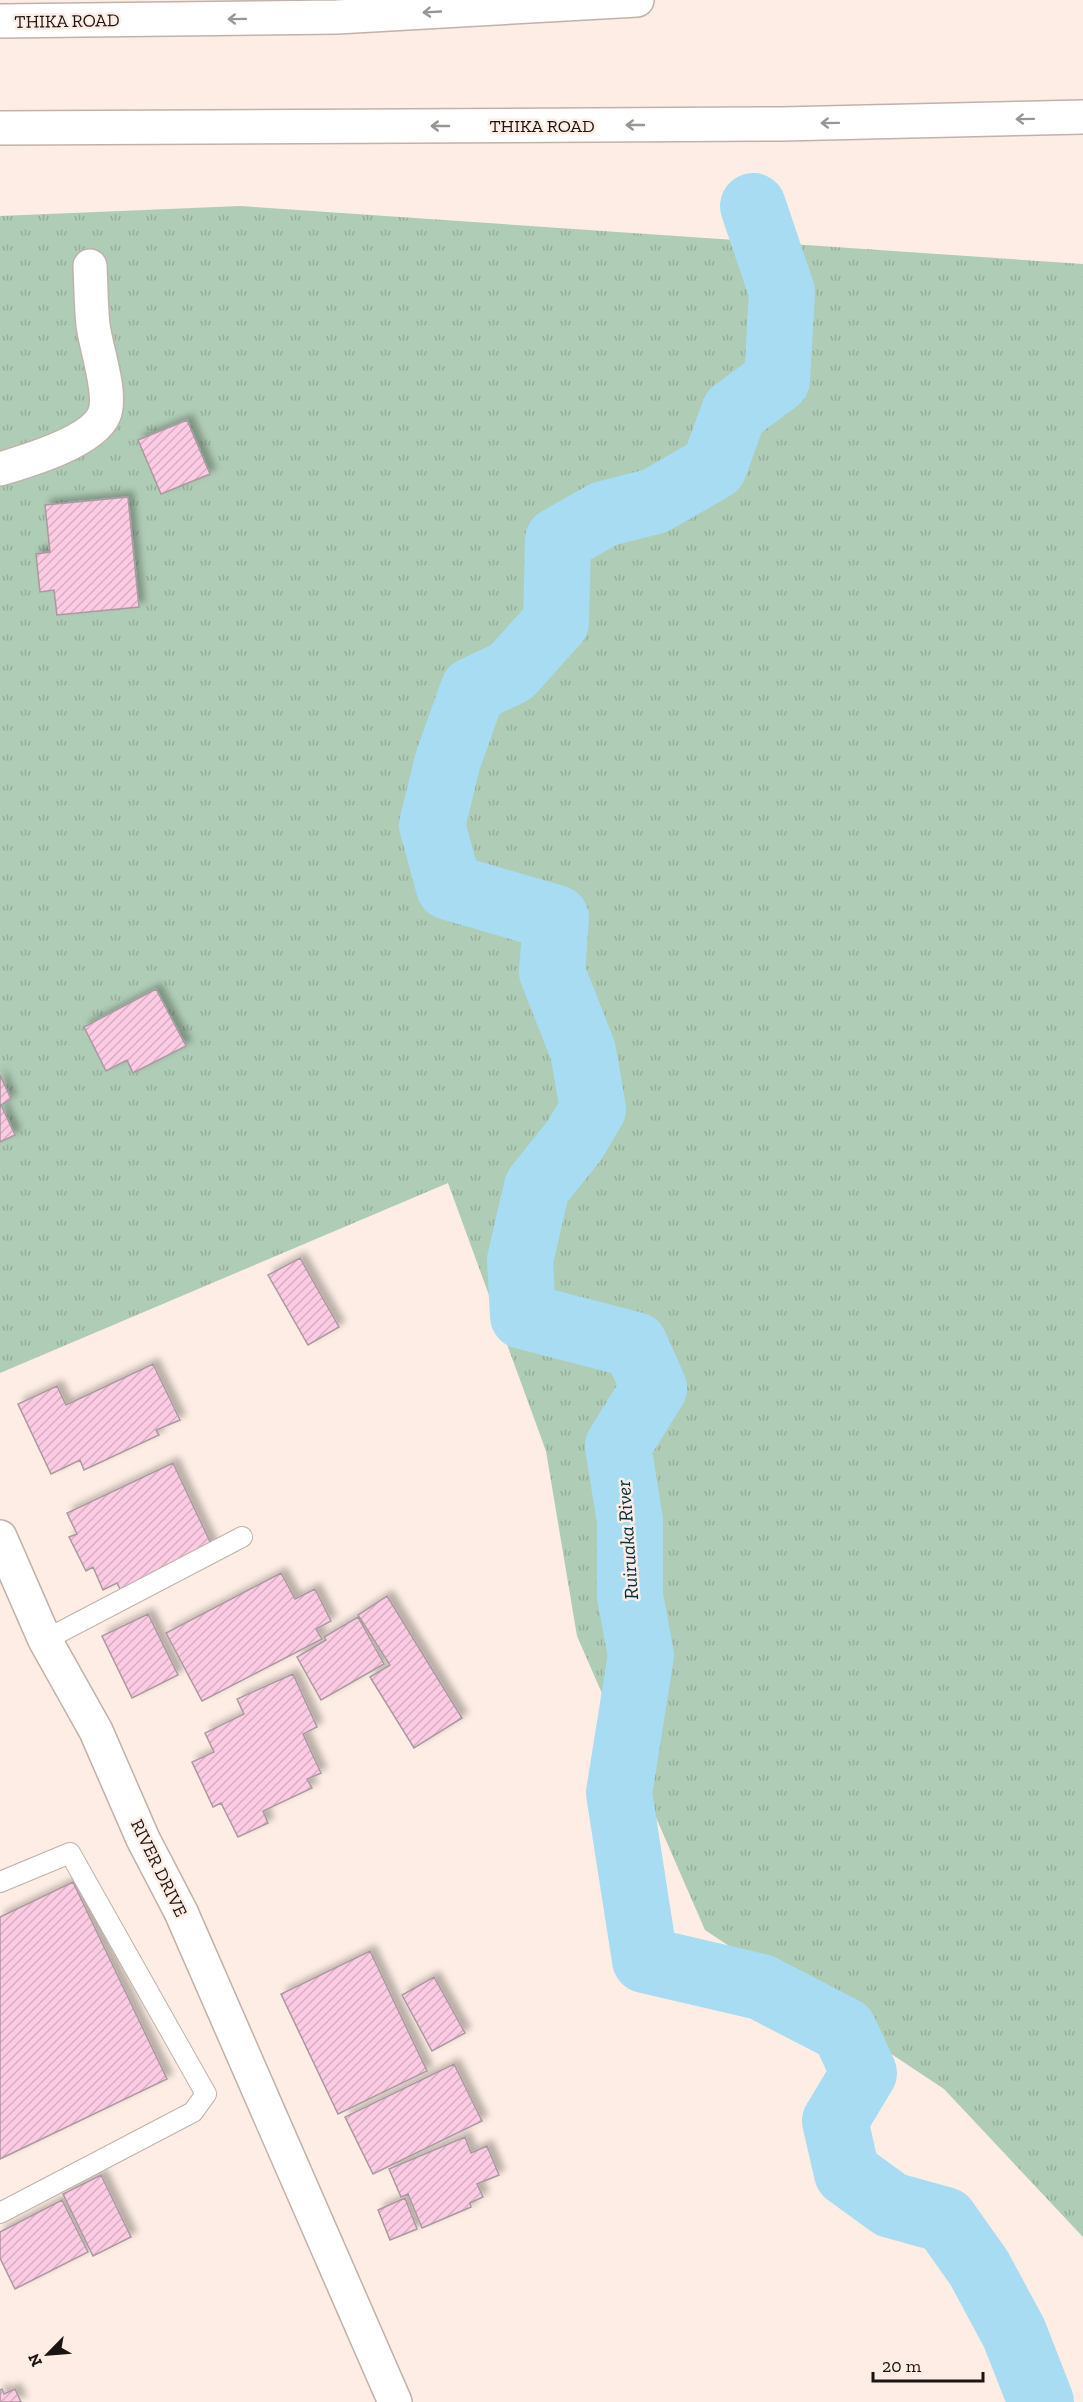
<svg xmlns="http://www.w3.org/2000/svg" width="1083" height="2402" font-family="'Zilla Slab',serif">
<defs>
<pattern id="grass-tufts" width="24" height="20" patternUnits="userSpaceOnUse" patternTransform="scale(1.5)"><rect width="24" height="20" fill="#afccb6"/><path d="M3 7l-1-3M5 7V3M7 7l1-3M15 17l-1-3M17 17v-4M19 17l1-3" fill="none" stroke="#96ae9b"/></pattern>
<pattern id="building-hatch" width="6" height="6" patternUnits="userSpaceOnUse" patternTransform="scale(1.5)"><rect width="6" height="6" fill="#fccbe3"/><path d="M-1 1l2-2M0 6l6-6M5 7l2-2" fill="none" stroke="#d7adc2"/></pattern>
<filter id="shadow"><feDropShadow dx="5.5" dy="-5.5" stdDeviation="3" flood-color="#0004"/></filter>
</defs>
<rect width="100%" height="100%" fill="#fdede4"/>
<!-- grass -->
<path fill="url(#grass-tufts)" d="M240,206L1083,264V2237L944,2089L705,1930L577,1636L546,1451L448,1183L0,1373V216Z"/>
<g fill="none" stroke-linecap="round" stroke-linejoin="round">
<!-- river -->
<path stroke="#a7dcf3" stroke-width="66" d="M753,206L782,292L777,380L734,412L714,467L655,501L604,514L558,540L556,622L511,672L473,690L448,760L432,825L449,887L556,918L552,972L583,1051L593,1109L574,1141L537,1187L520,1260L523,1316L635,1345L654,1388L618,1446L630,1521V1596L641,1655L619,1793L645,1960L761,1987L844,2030L864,2073L835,2121L847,2173L891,2205L945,2220L979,2268L1014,2333L1041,2402"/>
</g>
<!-- building -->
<path fill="url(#building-hatch)" stroke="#a999a0" stroke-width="1.5" filter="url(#shadow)" d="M187,420L210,474L161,494L138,440Z
M128,497L139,607L57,615L54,590L40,592L36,554L50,552L45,505Z
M156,989L186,1046L133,1073L127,1060L106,1071L84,1027Z
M0,1075L11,1099L1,1105L15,1135L0,1142Z
M300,1258L339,1327L308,1345L268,1275Z
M153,1364L180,1420L156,1430L159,1435L84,1470L80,1460L51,1474L18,1404L57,1386L66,1405Z
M173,1463L213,1548L121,1591L117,1583L103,1590L93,1567L86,1571L69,1537L77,1534L67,1513Z
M281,1573L295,1599L315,1589L331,1621L316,1629L322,1639L202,1701L166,1633Z
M387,1596L462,1718L414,1748L370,1677L390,1665L358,1615Z
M148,1614L178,1675L132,1698L102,1636Z
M358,1617L384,1664L321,1700L297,1657L326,1640L324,1637Z
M293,1674L317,1727L303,1734L321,1773L307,1779L312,1788L263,1811L268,1823L238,1837L221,1803L213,1807L192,1762L214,1752L205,1733L244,1714L237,1699Z
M73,1882L167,2079L0,2159V1917Z
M370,1951L427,2071L338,2114L281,1994Z
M434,1977L465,2033L432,2051L402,1995Z
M454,2064L482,2121L373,2174L345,2117Z
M465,2137L471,2153L487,2146L499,2175L477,2184L483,2197L470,2203L471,2207L422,2228L408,2194L401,2197L389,2169Z
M101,2175L131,2237L93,2256L63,2194Z
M405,2198L417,2229L390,2240L378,2210Z
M62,2200L88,2252L15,2289L0,2258V2232Z
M2,2389L4,2394L15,2389L21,2402H0V2390Z"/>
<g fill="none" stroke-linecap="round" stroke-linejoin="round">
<!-- service casing -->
<g stroke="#c1b2a9" stroke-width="22">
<path id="service" d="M45,1640L242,1537
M0,1882L70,1853L206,2094L193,2112L0,2213"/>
</g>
<!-- minor casing -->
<g stroke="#c1b2a9" stroke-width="36">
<path id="minor" d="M0,469C27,461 92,442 104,415C113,395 96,349 93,325C91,306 91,286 90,266
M0,1537L45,1640L96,1731L143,1839L181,1912L395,2402"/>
</g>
<!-- secondary casing -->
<g stroke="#c1b2a9" stroke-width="36">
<path id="secondary" d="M0,128L781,124L1083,117"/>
</g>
<!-- trunk casing -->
<g stroke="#c1b2a9" stroke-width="36">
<path id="trunk" d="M0,21L337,17L637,0"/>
</g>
<!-- service -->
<use href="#service" stroke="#fff" stroke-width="20"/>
<!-- minor -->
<use href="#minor" stroke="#fff" stroke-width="33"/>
<!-- secondary -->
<use href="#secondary" stroke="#fff" stroke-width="33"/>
<!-- trunk -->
<use href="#trunk" stroke="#fff" stroke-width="33"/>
</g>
<!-- one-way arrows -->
<defs><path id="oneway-shaft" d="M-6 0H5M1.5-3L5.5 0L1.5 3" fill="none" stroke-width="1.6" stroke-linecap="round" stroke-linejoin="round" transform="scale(1.5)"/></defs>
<g stroke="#989694">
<use href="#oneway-shaft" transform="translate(432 12) rotate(177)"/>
<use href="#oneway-shaft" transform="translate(237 19) rotate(179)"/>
<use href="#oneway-shaft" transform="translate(1025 119) rotate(179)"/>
<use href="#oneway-shaft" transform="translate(830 123) rotate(179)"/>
<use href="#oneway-shaft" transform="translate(635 125) rotate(180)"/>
<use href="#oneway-shaft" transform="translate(440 126) rotate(-180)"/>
</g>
<g text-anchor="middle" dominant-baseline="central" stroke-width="5" stroke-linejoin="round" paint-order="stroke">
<!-- street labels -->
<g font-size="18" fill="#1a1512" stroke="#fdede4">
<text transform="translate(67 21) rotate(-1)">THIKA ROAD</text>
<text x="542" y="126">THIKA ROAD</text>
<text transform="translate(159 1868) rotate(64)">RIVER DRIVE</text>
</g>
<!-- water labels -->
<g font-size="20" font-style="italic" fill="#003141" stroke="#fdede4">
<text transform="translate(627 1540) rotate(-94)">Ruiruaka River</text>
</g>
</g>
<!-- north arrow -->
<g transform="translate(48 2354) rotate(245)" stroke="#fdede4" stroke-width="4.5" paint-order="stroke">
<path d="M0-4.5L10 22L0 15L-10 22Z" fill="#1a1512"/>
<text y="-9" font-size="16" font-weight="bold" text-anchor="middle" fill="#1a1512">N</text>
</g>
<!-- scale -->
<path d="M873 2372v9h110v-9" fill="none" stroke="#1a1512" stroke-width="3"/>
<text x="882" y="2372" font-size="18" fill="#1a1512" stroke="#fdede4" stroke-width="4.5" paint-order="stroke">20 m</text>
</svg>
